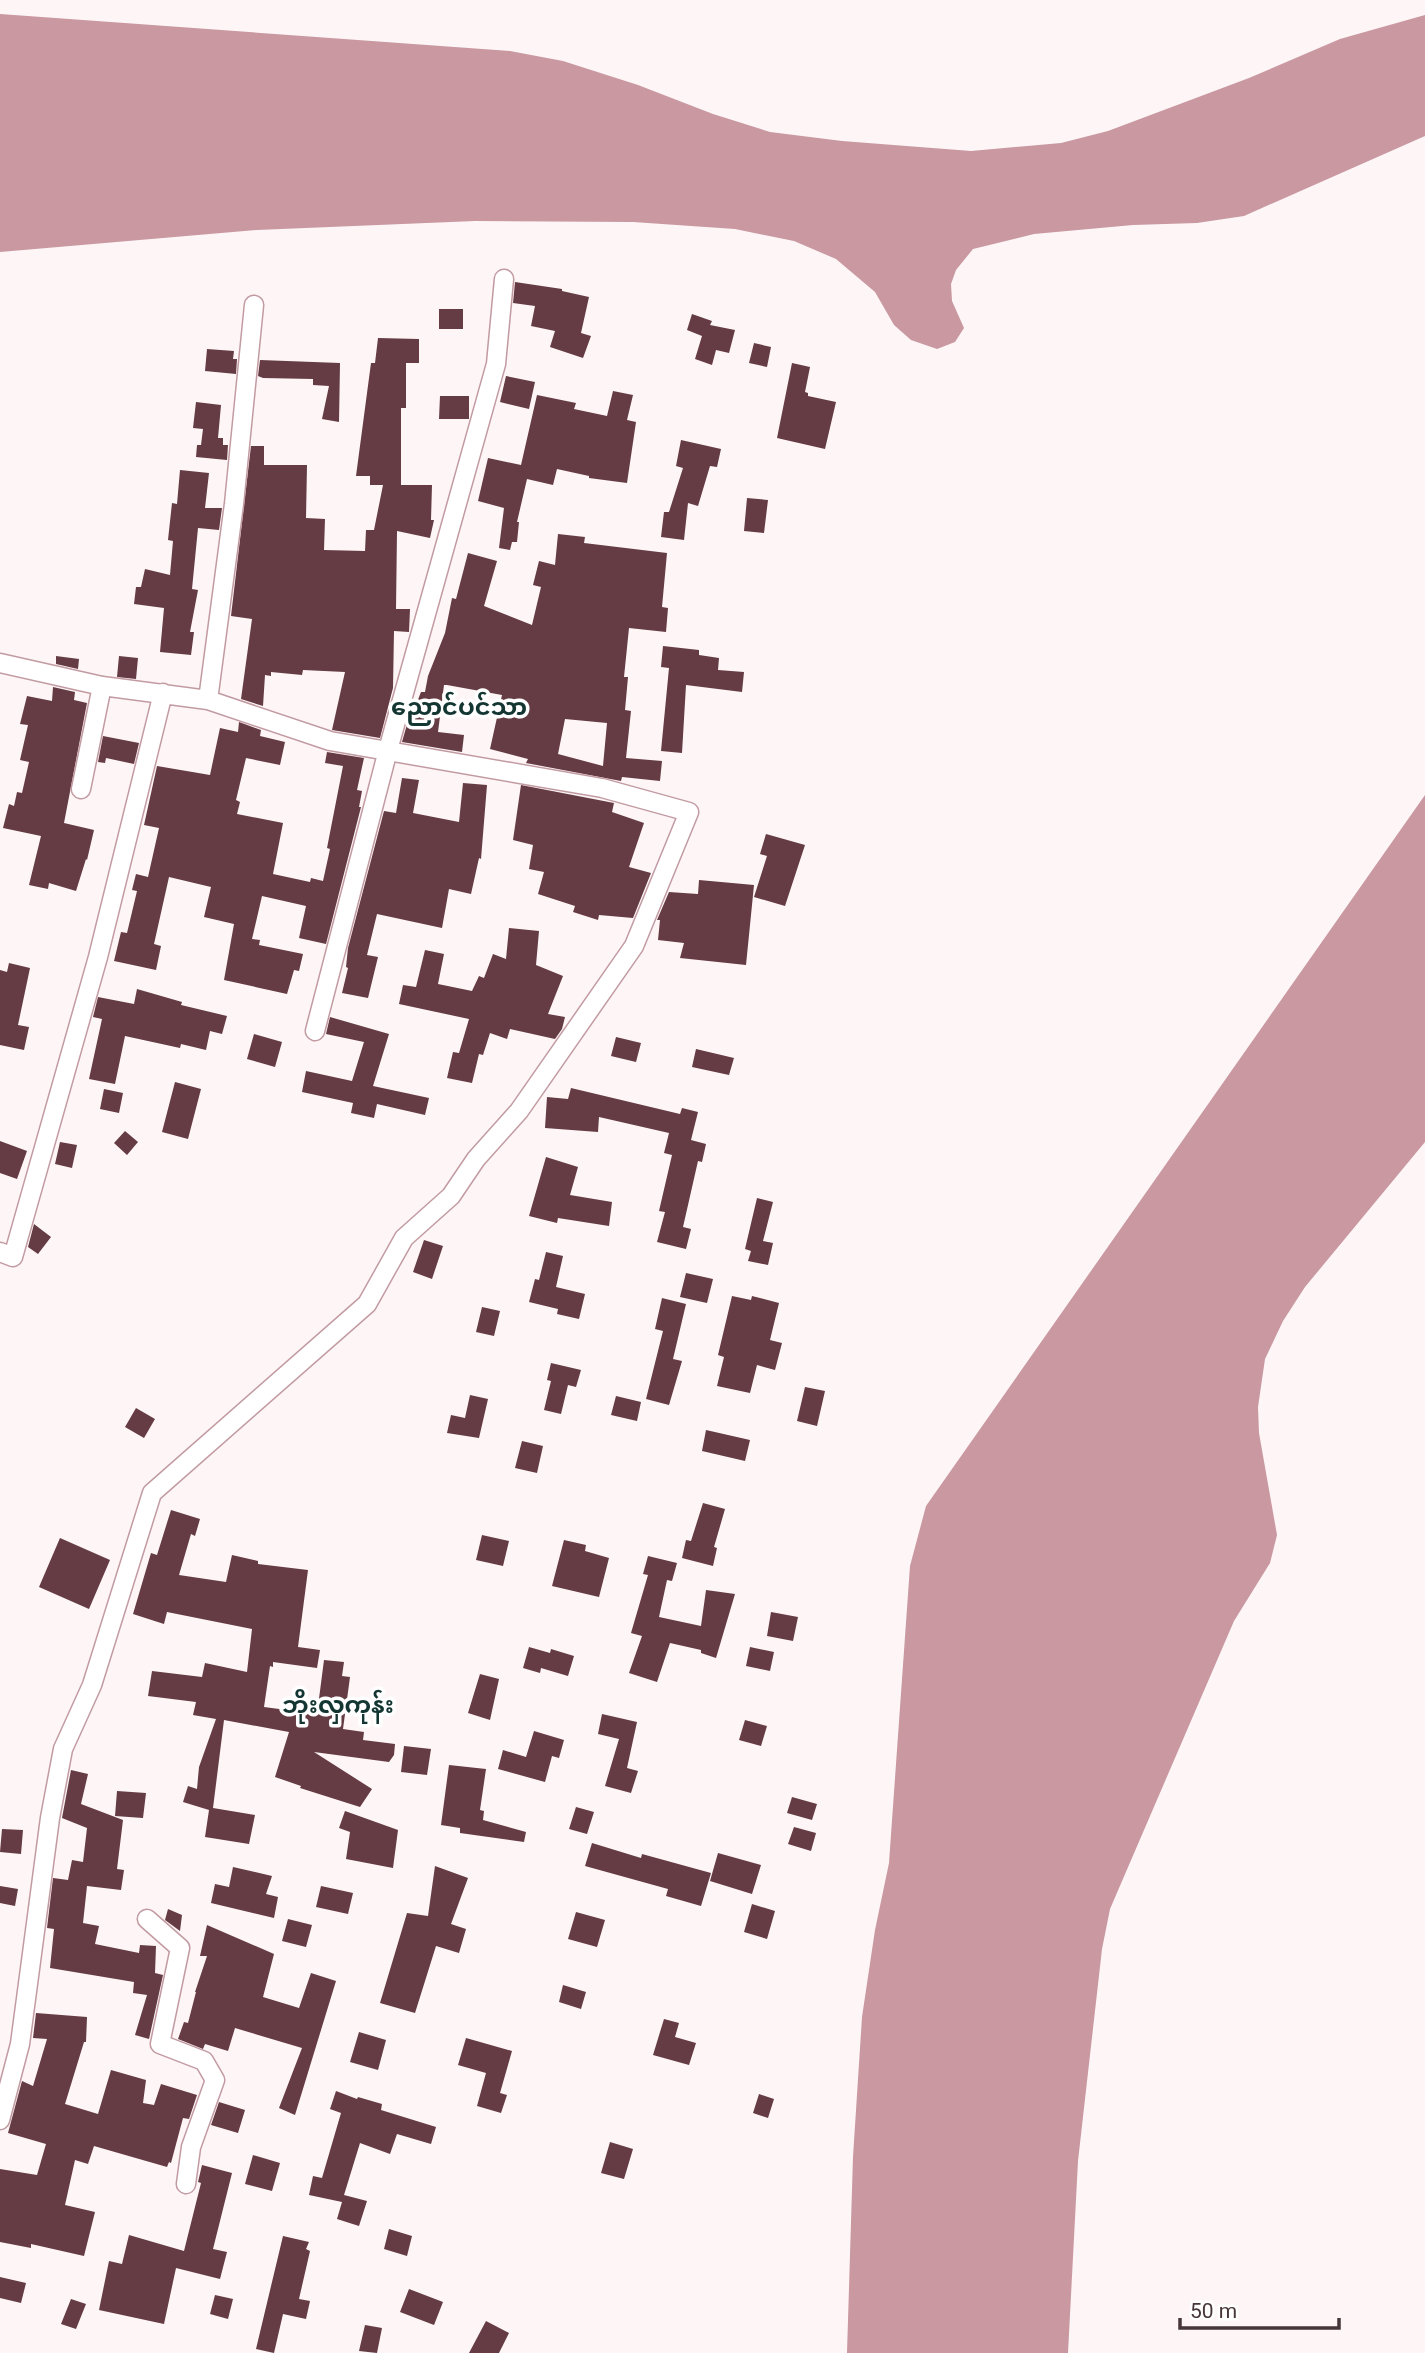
<svg xmlns="http://www.w3.org/2000/svg" width="1425" height="2353" font-family="Roboto,'Noto Sans Myanmar',sans-serif">
<rect width="100%" height="100%" fill="#fdf5f6"/>
<!-- water -->
<path fill="#c998a1" d="M0,14L510,51L563,61L638,85L713,114L770,132L842,141L971,151L1061,143L1108,131L1249,78L1340,39L1425,15V136L1244,216L1197,223L1133,225L1034,234L973,249L956,270L951,284L952,301L964,328L955,342L937,349L911,340L894,325L875,292L836,259L794,241L735,229L633,222L475,221L257,230L0,252Z
M1425,795V1142L1305,1287L1283,1321L1265,1359L1258,1407L1259,1433L1277,1535L1270,1563L1234,1621L1110,1909L1102,1949L1078,2161L1068,2353H847L853,2157L862,2017L875,1930L889,1863L910,1566L926,1506Z"/>
<!-- building -->
<path fill="#653b44" fill-rule="evenodd" d="M515,282L562,289V291L589,297L581,333L591,336L583,358L550,347L555,331L531,326L535,306L513,303Z
M439,309H463V329H439Z
M692,314L712,321L710,325L735,330L729,353L716,350L712,365L695,359L702,336L687,330Z
M378,338L419,339V363H406V408H401V485H432L431,520H434L430,538L397,531L396,609H410L409,632L394,631L393,688L380,738L332,730L345,672L303,670L302,675L271,672V676L265,675L263,706L241,699L252,619L231,616L251,446H264V465H307L306,518L325,519L324,550L365,551L366,530H374L383,485H370V476H356L371,363H375Z
M754,343L771,347L767,367L749,363Z
M207,349L234,351L233,359H237L236,374L205,371Z
M260,360L340,363L339,422L322,419L329,386L313,385V379L263,378L258,376Z
M792,363L810,367L805,392L808,393V396L836,402L825,449L777,438Z
M506,376L535,382L529,409L500,402Z
M613,391L633,395L627,420L636,422L627,483L589,478V476L557,469L553,485L527,479L517,522H519L517,542H512L510,550L499,548L504,508L478,501L488,458L521,465L537,395L576,403L574,409L607,416Z
M440,396H469V419H439Z
M196,402L221,405L218,438H223V445H228L227,460L196,457L197,445H201L203,429L193,428Z
M681,440L721,449L717,467L710,466L698,506L688,503L684,540L661,537L664,512H669L683,468L676,466Z
M180,470L209,473L205,508H222L219,530L198,528L192,589L198,590L190,632H194L191,655L160,652L164,608L134,604L136,587H141L145,569L170,575L173,541L168,540L172,503L177,504Z
M747,498L768,500L764,533L744,531Z
M558,534L585,537L584,543L667,553L662,607L668,608L666,632L629,628L624,677H628L625,710L631,711L626,758L662,761L660,781L622,777L621,781L526,763L528,759L490,749L502,695L447,685H444L438,732L464,735L462,752L402,742L408,721V725L421,692H425L428,676L445,633L452,598L456,599L468,553L497,561L484,606L532,625L541,587L533,585L539,561L555,565ZM565,719L607,723L603,766L558,754Z
M663,646L699,650V655L719,658L718,670L744,672L742,692L686,685L682,753L661,751L669,668L661,667Z
M56,656L79,659L78,669L56,664Z
M119,656L138,658L136,679L117,677Z
M53,687L75,692L74,700L87,703L64,823L94,830L87,860L86,859L76,891L49,883L48,889L29,885L41,836L3,828L9,804L14,806L17,792L22,793L29,762L20,760L28,725L20,724L27,696L52,701Z
M239,722L261,730L260,736L285,742L280,765L246,758L236,800L240,802L237,814L283,823L273,874L310,882L311,878L323,881L330,849L327,848L343,766L325,763L327,752L364,758L357,790L362,791L359,807H361L326,944L299,938L306,906L262,896L252,939L260,940L259,945L303,954L299,971L294,970L287,994L224,980L234,924L204,917L211,887L169,877L154,944L161,946L156,970L114,961L121,932L127,933L137,891L132,890L136,874L148,877L159,828L144,825L157,766L210,775L220,728L238,732Z
M103,736L139,743L134,764L106,758L105,763L98,762Z
M402,778L419,780L413,813L459,822L463,783L487,785L481,859L479,858L471,894L449,889L442,928L377,914L367,955L378,957L368,998L342,993L348,968L346,967L348,948L384,811L396,813Z
M521,785L614,803L612,812L644,823L629,867L651,873L633,918L599,915L598,920L573,912L575,906L538,894L544,872L529,869L533,845L513,840Z
M766,834L805,845L785,906L754,897L767,856L760,854Z
M699,880L754,885L746,965L680,958L684,943L658,940L660,920H657L669,892L698,894Z
M509,928L539,931L536,965L563,976L548,1014L565,1017L562,1029L555,1039L510,1029L507,1039L490,1033L483,1055L479,1054L472,1083L447,1078L453,1052L459,1053L469,1019L399,1004L403,985L416,987L425,950L444,954L438,984L472,991L479,976L484,978L493,954L506,959Z
M9,963L30,968L18,1025L29,1027L24,1050L0,1045V970L7,972Z
M137,989L182,1002L181,1005L227,1016L222,1034L210,1031L206,1050L181,1044L180,1048L125,1036L115,1084L89,1079L102,1019L93,1017L98,997L134,1004Z
M330,1017L389,1034L373,1086L429,1098L425,1115L377,1104L374,1118L351,1113L353,1103L302,1092L306,1071L352,1081L364,1042L326,1034Z
M254,1034L282,1042L275,1067L247,1059Z
M616,1037L641,1043L636,1062L611,1056Z
M696,1049L734,1058L729,1075L692,1067Z
M175,1082L201,1089L188,1139L162,1132Z
M571,1088L680,1114L682,1108L698,1112L691,1140L706,1144L702,1162L698,1161L683,1227L691,1229L686,1249L657,1242L665,1212L659,1211L672,1155L664,1153L669,1133L599,1117L598,1132L545,1128L547,1097L568,1099Z
M104,1089L123,1093L119,1113L100,1109Z
M125,1131L138,1142L127,1155L114,1143Z
M0,1141L27,1151L17,1179L0,1173Z
M60,1142L77,1145L72,1168L55,1164Z
M546,1157L578,1167L570,1195L612,1202L609,1226L558,1218L557,1223L529,1216Z
M757,1198L773,1202L763,1241L773,1243L768,1265L748,1261L751,1251L745,1249Z
M34,1224L51,1237L38,1254L28,1247Z
M424,1240L443,1246L432,1279L413,1272Z
M546,1252L563,1256L556,1287L585,1294L579,1319L557,1314L558,1309L529,1302L535,1279L539,1280Z
M686,1273L713,1279L707,1303L680,1297Z
M732,1296L751,1300L752,1296L779,1303L770,1340L782,1343L775,1370L757,1365L750,1393L717,1386L724,1357L718,1355Z
M662,1298L686,1304L673,1359L682,1361L669,1405L646,1399L663,1331L655,1329Z
M482,1307L500,1311L494,1336L476,1332Z
M551,1363L581,1370L576,1387L568,1385L561,1414L544,1410L551,1381L547,1380Z
M805,1387L825,1391L817,1426L797,1421Z
M470,1395L488,1399L479,1438L447,1433L451,1415L465,1418Z
M616,1396L641,1402L637,1421L611,1415Z
M136,1408L155,1419L144,1438L125,1427Z
M706,1430L750,1440L745,1461L702,1451Z
M522,1441L543,1446L537,1473L515,1468Z
M703,1503L725,1509L714,1547L717,1548L713,1566L682,1558L686,1540L691,1541Z
M171,1510L200,1519L195,1536L191,1534L179,1575L226,1582L232,1555L258,1561V1564L308,1570L298,1647L320,1650L317,1668L273,1662V1667L270,1666L264,1707L317,1714L324,1660L344,1662L342,1676L350,1677L343,1729L364,1732L363,1740L395,1744L394,1755L389,1762L314,1752L372,1789L360,1807L300,1788L301,1786L275,1777L289,1732L224,1720L213,1808L255,1815L249,1844L205,1837L209,1810L183,1802L188,1786L197,1789L199,1767L216,1719L193,1715L196,1702L148,1696L152,1671L202,1677L205,1663L247,1672L252,1629L167,1612L164,1624L133,1614L151,1553L157,1555Z
M482,1535L509,1541L503,1566L476,1560Z
M60,1538L110,1560L89,1609L39,1587Z
M564,1540L586,1545L585,1551L609,1558L599,1597L552,1586Z
M648,1556L677,1563L672,1581L667,1580L659,1617L701,1626L706,1590L735,1594L716,1658L701,1653V1650L670,1643L657,1682L629,1673L642,1636L631,1633L648,1575L643,1574Z
M771,1612L798,1617L793,1641L767,1636Z
M529,1647L550,1653L551,1649L574,1656L568,1676L541,1668L540,1673L523,1668Z
M750,1647L774,1652L770,1671L746,1666Z
M480,1674L499,1679L490,1720L468,1713Z
M602,1714L637,1722L627,1768L638,1771L631,1793L605,1786L619,1739L598,1734Z
M745,1720L767,1726L761,1746L739,1740Z
M534,1731L564,1740L559,1758L552,1756L545,1782L498,1769L503,1750L526,1757Z
M404,1746L431,1749L427,1775L401,1772Z
M449,1765L486,1769L480,1810L484,1811L483,1820L526,1832L524,1842L460,1833V1828L441,1825Z
M71,1770L88,1774L81,1804L123,1820L117,1869L124,1870L121,1890L87,1886L83,1923L99,1926L95,1944L139,1953L140,1945L156,1946L155,1973L163,1975L149,2039L135,2035L147,1995L133,1993L134,1982L50,1968L54,1929L47,1928L53,1878L68,1880L72,1860L83,1862L87,1828L62,1818Z
M117,1791L146,1793L143,1818L115,1816Z
M792,1797L817,1804L812,1820L787,1813Z
M576,1807L594,1812L587,1834L569,1829Z
M345,1811L398,1830L393,1868L346,1859L350,1832L339,1828Z
M794,1827L816,1833L811,1851L788,1844Z
M2,1829L23,1830L21,1854L0,1852Z
M592,1843L641,1858L642,1854L711,1873L701,1906L666,1896L668,1889L585,1866Z
M718,1853L761,1865L752,1894L710,1881Z
M435,1866L468,1878L451,1924L466,1929L459,1953L436,1946L415,2013L380,2003L407,1913L428,1916Z
M233,1867L272,1876L266,1894L278,1897L274,1918L211,1903L215,1884L229,1887Z
M0,1886L18,1889L15,1906L0,1903Z
M321,1886L353,1893L348,1914L316,1907Z
M752,1904L775,1911L767,1939L744,1932Z
M168,1909L182,1915L180,1931L165,1920Z
M576,1912L605,1920L597,1947L568,1939Z
M288,1919L312,1925L306,1947L282,1941Z
M207,1925L274,1954L263,1997L299,2008L311,1973L336,1981L295,2115L279,2108L302,2048L235,2028L228,2051L205,2044L203,2049L178,2039L184,2022L188,2023L196,1992H195L207,1956H200Z
M563,1985L586,1992L581,2009L559,2002Z
M36,2013L87,2017L86,2042H84L65,2104L98,2114L111,2070L146,2080L143,2103L154,2105L161,2084L197,2095L189,2119L183,2118L171,2163L169,2162L167,2167L94,2146L88,2164L75,2160L65,2205L95,2212L84,2256L31,2244V2248L0,2242V2169L37,2175L46,2144L8,2133L22,2081L33,2086L47,2039L33,2038Z
M664,2019L679,2023L675,2037L696,2043L689,2065L653,2055Z
M359,2032L386,2040L378,2070L350,2062Z
M466,2038L512,2051L500,2093L507,2095L501,2113L477,2106L486,2073L458,2065Z
M336,2091L357,2099L358,2097L382,2104L381,2110L436,2127L431,2144L397,2134L390,2154L360,2143L344,2195L367,2201L359,2226L337,2219L342,2202L309,2195L313,2176L322,2178L341,2113L330,2109Z
M759,2094L774,2099L768,2118L753,2113Z
M219,2102L245,2110L238,2133L211,2125Z
M610,2142L633,2149L624,2179L601,2173Z
M253,2155L280,2163L272,2191L245,2184Z
M202,2165L232,2173L213,2249L227,2252L220,2279L176,2268L164,2324L99,2310L109,2261L122,2264L129,2235L184,2251L201,2183L198,2182Z
M389,2229L412,2236L407,2256L384,2249Z
M283,2236L309,2242L306,2249L310,2251L299,2299L310,2301L306,2319L283,2314L274,2353L256,2349Z
M0,2277L26,2283L21,2303L0,2298Z
M409,2289L443,2302L434,2325L400,2312Z
M215,2295L233,2299L228,2319L210,2314Z
M71,2299L86,2304L76,2329L61,2324Z
M486,2321L509,2333L499,2353H469Z
M365,2325L382,2328L377,2353L359,2351Z"/>
<g fill="none" stroke-linecap="round" stroke-linejoin="round">
<!-- minor casing -->
<g stroke="#c29ba2" stroke-width="21">
<path id="minor" d="M0,663L102,686L208,700L330,741L602,788L689,812L634,946L519,1111L476,1159L451,1196L404,1238L367,1304L152,1493L92,1685L63,1749L50,1818L20,2044L0,2120
M208,700L234,504L254,305
M81,789L102,686
M315,1031L388,750L496,364L504,279
M0,1252L13,1257L98,957L163,693
M147,1919L180,1948L160,2044L204,2061L215,2080L191,2147L186,2184"/>
</g>
<!-- minor -->
<use href="#minor" stroke="#fff" stroke-width="18"/>
</g>
<g text-anchor="middle" dominant-baseline="central" stroke-width="7" stroke-linejoin="round" paint-order="stroke">
<!-- quarter labels -->
<g font-size="24" font-weight="bold" fill="#143632" stroke="#fff">
<text x="459" y="707">ညောင်ပင်သာ</text>
<text x="338" y="1705">ဘိုးလှကုန်း</text>
</g>
</g>
<!-- scale -->
<path d="M1180 2318v10h159v-10" fill="none" stroke="#463639" stroke-width="3.5"/>
<text x="1190" y="2318" font-size="21" fill="#463639" stroke="#ffffff" stroke-width="5" paint-order="stroke">50 m</text>
</svg>
